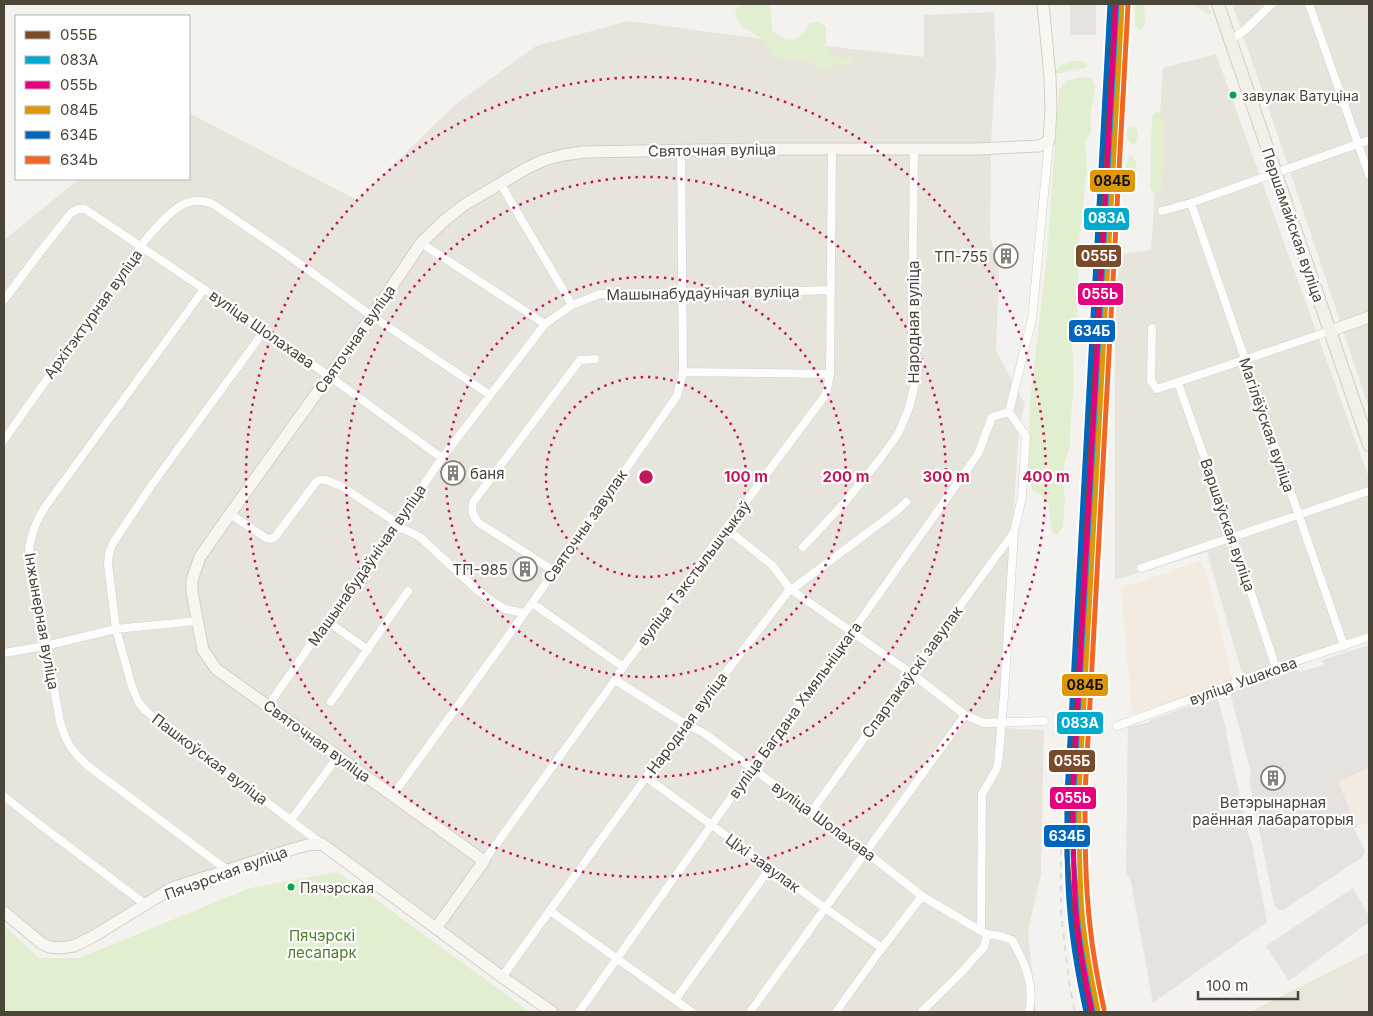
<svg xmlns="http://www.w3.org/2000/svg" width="1373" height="1016" font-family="Inter,sans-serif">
<rect width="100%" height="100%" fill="#f4f2ee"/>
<!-- residential -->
<path fill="#e7e4dc" d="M1232,4H1369V408L1289,168Z
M994,12L996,65L991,142L990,236L999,268L996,351L1025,404L1019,427L1018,445L999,728L1044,730L1041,874L1028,931L1036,1012H554L331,843L303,842L174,884L85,938L56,944L42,941L4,909V240L79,179H189V113L357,200L457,103L536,46L629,21L747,37L924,57V15Z
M1216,54L1369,478V641L1245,684L1207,552L1115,580V255L1151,250L1163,68Z"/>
<!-- commercial -->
<path fill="#f3ebdf" d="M1200,560L1203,569H1206L1230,667L1228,668L1233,681L1193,694L1155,709L1132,714L1121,589L1129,585L1139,583Z
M1369,768V821L1357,827L1338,781Z"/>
<!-- industrial -->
<path fill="#e6e2de" d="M1070,4H1096V35H1070Z
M1369,645V768L1338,781L1357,827L1354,829L1365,851L1362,857L1283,910L1277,909L1274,904L1249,779L1251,773L1230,692L1298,669L1299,672L1324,665L1322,660Z
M1217,696L1227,732L1226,734L1250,841L1251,840L1267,922L1153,1003L1131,882L1126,873L1128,727L1150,722V720Z"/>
<!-- education -->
<path fill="#eae5da" d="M1369,952V1012H1250Z"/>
<!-- green -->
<path fill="#e1eecf" d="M742,4H768L771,9L772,31L784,39L795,40L805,32L809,23L818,22L826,26V48L834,56L852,59L853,64L847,65H834L829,70L826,71L817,68L813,62L805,60L795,61L784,60L775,57L771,54L764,40L743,27L737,20L735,11Z
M1135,4H1144L1145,25L1141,30L1135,27Z
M1193,4H1207L1211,14L1209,15Z
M1072,61H1083L1088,66L1085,68L1060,73H1055L1056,70L1061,65Z
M1081,77L1092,79L1095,86L1093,101L1090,115L1091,131L1085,142L1087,169L1079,242L1077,323L1072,344L1074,380L1070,430V447L1065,461L1062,476L1065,497L1063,526L1057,535L1052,532L1048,503L1041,495L1033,491L1028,478L1030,401L1047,256L1059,89L1069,80Z
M1155,112L1160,113L1164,122L1162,190L1158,194L1153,193L1150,187L1152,116Z
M1131,126L1136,127L1138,133L1136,143L1131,144L1127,138V129Z
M1129,156H1133C1138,165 1138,171 1132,180L1126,178L1125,171Z
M338,872L530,1012H4V926L39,958H79L250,888Z"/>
<!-- parking -->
<path fill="#e6e3df" d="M510,162L517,174L494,186L488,172Z
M1353,888L1369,916V922L1289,981L1266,946Z"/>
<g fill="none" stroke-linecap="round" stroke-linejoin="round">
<!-- street casing -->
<g stroke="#d2d0cb" stroke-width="9">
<path id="street" d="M1309,4L1369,175
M1230,41L1246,29L1272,4
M500,183L572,305
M1191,203L1344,646
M1162,211L1191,203L1369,140
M421,243L545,324
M204,289L45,507C36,521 31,533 29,549L60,722C67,744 71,750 88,766L227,870
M4,300L40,252L71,213L78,209H85L204,289L329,376L442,458
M1152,328L1151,381L1157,389L1330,331
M264,331L151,486L113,543L109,553L108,564L116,629L132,687L139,703L146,711L175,735L244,785L322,844
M683,372L830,374
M1178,383L1233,538L1276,668
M4,440L146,239C163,220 184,191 213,204L282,251L372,316L490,395
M230,514L266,538L271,539L275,537L316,482L319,480H326L341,486L397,523
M394,528L404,529L420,537L476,589L488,598L505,609L524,613
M727,529L772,565L790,589L911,673L965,715L984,723L1044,721
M803,547L845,502L880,459L898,434L909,408L915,383L912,317L914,149
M1141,568L1369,491
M554,571L479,523C473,516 471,511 473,502L580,360L595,359
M532,603L623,667
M327,621L368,650
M4,653L45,646L116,629L197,621
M615,680L685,724L704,733L866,852L922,896L981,931
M331,702L408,591
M268,706L327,621L394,528L442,458L545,324L572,305L600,294L682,295L830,290
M1117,726L1276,668L1369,637
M646,777L825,908L882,948
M393,795L532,603L677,396L683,372L681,150
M4,796L39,824L145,904
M812,811L911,673L1014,532
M291,820L338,756
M484,861L615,680L623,667L826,394L830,374L832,149
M550,911L692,1012
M987,934L1000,936L1012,940C1025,963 1035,985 1029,1012
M502,977L646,777L790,589L795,587L899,509L906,502
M675,1000L770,868
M579,1012L752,768L852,632L978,454L992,417L1009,412
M750,1012L965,715
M836,1012L882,948L922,896
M921,1012L958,976L984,947L987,934L981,931L982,794L996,770L998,764L1004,695L1014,532L1022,497L1026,436L1009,412L1032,319L1049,141"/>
</g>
<!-- secondary casing -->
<g stroke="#d3cfc5" stroke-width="13">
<path id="secondary" d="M1330,331L1369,317
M4,912L41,943L49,947L60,948L74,946L94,936L172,888L293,849L307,845L322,844L502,977L552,1012
M436,928L484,861L216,669L203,650L192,592V580L200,557L230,514L372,316L421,243L445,220L464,205L527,168L544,160L563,155L584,152L758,149H977L1039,146L1049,141L1051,110L1050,77L1043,4"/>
</g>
<!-- primary casing -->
<g stroke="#d6cebb" stroke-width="14">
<path id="primary" d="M1218,4L1369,445"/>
</g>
<!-- street -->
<use href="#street" stroke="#fdfdfc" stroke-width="8"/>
<!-- secondary -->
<use href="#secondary" stroke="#f7f6f1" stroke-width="11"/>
<!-- primary -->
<use href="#primary" stroke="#f2efe6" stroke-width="12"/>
<!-- rail -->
<path stroke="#dbdbda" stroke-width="2" stroke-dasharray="6 6" stroke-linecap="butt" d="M1070,790L1062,833L1061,857V913L1069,982L1075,1012
M1098,1012C1087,960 1078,906 1078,853C1078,834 1079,814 1079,795L1122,4"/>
<!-- rail-1 casing -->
<g stroke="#fff" stroke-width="9">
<path id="rail-1" d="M1088,1012C1077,960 1070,907 1067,854L1112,4"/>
</g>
<!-- rail-2 casing -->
<g stroke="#fff" stroke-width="9">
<path id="rail-2" d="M1094,1011C1083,959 1077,907 1073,854L1118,4"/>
</g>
<!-- rail-3 casing -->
<g stroke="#fff" stroke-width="9">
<path id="rail-3" d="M1092,1012C1085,979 1079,947 1076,913C1073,874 1073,834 1073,794L1116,4"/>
</g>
<!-- rail-4 casing -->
<g stroke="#fff" stroke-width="9">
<path id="rail-4" d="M1098,1011C1091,978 1085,946 1082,913C1079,873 1079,834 1079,794L1122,4"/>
</g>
<!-- rail-5 casing -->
<g stroke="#fff" stroke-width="9">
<path id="rail-5" d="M1086,1012C1079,980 1073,947 1070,913C1066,874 1067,834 1067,794L1110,4"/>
</g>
<!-- rail-6 casing -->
<g stroke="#fff" stroke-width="9">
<path id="rail-6" d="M1104,1009C1098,982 1093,954 1090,926C1085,882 1085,838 1085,794L1128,5"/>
</g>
<!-- rail-1 -->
<use href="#rail-1" stroke="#7a4b2a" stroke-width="5"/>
<!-- rail-2 -->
<use href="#rail-2" stroke="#00a9ce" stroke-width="5"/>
<!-- rail-3 -->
<use href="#rail-3" stroke="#e5007d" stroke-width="5"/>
<!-- rail-4 -->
<use href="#rail-4" stroke="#dd9709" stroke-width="5"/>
<!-- rail-5 -->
<use href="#rail-5" stroke="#0065bd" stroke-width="5"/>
<!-- rail-6 -->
<use href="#rail-6" stroke="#f26522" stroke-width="5"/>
</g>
<!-- distance rings -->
<g fill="none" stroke="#c2185b" stroke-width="2.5" stroke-dasharray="2.5 5">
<circle cx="646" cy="477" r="100"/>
<circle cx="646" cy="477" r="200"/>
<circle cx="646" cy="477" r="300"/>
<circle cx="646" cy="477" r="400"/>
</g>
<!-- icons -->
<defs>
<g id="building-ring" transform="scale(1.25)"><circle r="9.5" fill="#fff" stroke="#868178" stroke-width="1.5"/><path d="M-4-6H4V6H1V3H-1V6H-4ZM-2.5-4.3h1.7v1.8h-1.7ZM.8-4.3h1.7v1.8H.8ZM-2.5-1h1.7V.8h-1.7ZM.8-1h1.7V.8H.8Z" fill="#868178"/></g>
</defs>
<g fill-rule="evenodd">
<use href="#building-ring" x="1006" y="256"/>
<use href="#building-ring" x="453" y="473"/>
<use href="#building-ring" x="525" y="569"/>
<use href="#building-ring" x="1273" y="778"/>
</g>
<!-- markers -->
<g fill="#00a651" stroke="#fff" stroke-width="2">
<circle cx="1233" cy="95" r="4.5"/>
<circle cx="291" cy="887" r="4.5"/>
</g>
<g text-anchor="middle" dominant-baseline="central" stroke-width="4.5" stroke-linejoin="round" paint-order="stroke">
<!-- bus labels -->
<g font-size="14" fill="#4b4439" stroke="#fff" text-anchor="start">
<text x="1242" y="95">завулак Ватуціна</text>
<text x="300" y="887">Пячэрская</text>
</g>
<!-- street labels -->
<g font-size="15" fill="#4b4439" stroke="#fff">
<text transform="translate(712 150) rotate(-1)">Святочная вуліца</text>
<text transform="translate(1293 225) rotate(71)">Першамайская вуліца</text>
<text transform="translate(703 293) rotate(-1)">Машынабудаўнічая вуліца</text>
<text transform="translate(93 314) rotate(-54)">Архітэктурная вуліца</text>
<text transform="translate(913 322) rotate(-90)">Народная вуліца</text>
<text transform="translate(262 329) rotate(35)">вуліца Шолахава</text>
<text transform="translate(355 339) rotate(-55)">Святочная вуліца</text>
<text transform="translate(1267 425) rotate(71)">Магілёўская вуліца</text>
<text transform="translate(1228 525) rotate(71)">Варшаўская вуліца</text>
<text transform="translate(585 526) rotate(-55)">Святочны завулак</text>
<text transform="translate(367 565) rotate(-55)">Машынабудаўнічая вуліца</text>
<text transform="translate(694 573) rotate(-53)">вуліца Тэкстыльшчыкаў</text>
<text transform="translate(42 621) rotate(80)">Інжынерная вуліца</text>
<text transform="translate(912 672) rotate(-54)">Спартакаўскі завулак</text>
<text transform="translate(1243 681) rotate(-20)">вуліца Ушакова</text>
<text transform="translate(795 710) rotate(-54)">вуліца Багдана Хмяльніцкага</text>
<text transform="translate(687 723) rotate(-53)">Народная вуліца</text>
<text transform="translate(317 741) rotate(36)">Святочная вуліца</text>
<text transform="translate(210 759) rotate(37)">Пашкоўская вуліца</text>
<text transform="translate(824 821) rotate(36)">вуліца Шолахава</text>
<text transform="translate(763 863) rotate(36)">Ціхі завулак</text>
<text transform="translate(226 873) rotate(-20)">Пячэрская вуліца</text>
</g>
<!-- poi labels -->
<g font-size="15" fill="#4b4439" stroke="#fff" text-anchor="end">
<text x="988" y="256">ТП-755</text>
<text x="470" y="473" text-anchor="start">баня</text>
<text x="508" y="569">ТП-985</text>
<text x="1273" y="802" text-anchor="middle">Ветэрынарная<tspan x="1273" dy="17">раённая лабараторыя</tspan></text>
</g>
<!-- park labels -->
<g font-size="15" fill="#4a7f2a" stroke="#fff">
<text x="322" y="935">Пячэрскі<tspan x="322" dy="17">лесапарк</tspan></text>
</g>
</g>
<circle cx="646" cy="477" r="8" fill="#c2185b" stroke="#fff" stroke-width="2.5"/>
<g font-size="15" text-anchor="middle" font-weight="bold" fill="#c2185b" stroke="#fff" stroke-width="4.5" stroke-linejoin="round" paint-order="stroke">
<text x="746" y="482">100 m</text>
<text x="846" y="482">200 m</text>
<text x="946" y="482">300 m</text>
<text x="1046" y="482">400 m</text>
</g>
<g stroke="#fff" stroke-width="2">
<rect x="1089" y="169" width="47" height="24" rx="5" fill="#dd9709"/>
<rect x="1083" y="207" width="47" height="24" rx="5" fill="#00a9ce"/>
<rect x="1075" y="244" width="47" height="24" rx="5" fill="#7a4b2a"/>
<rect x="1077" y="282" width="47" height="24" rx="5" fill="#e5007d"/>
<rect x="1068" y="319" width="48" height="24" rx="5" fill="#0065bd"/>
<rect x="1061" y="673" width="48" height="24" rx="5" fill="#dd9709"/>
<rect x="1056" y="711" width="48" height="24" rx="5" fill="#00a9ce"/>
<rect x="1048" y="749" width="48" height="24" rx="5" fill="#7a4b2a"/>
<rect x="1049" y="786" width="48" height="24" rx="5" fill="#e5007d"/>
<rect x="1043" y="824" width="48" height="24" rx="5" fill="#0065bd"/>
</g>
<g font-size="14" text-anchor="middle" font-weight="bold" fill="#fff">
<text x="1107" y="223">083А</text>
<text x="1099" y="261">055Б</text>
<text x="1100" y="299">055Ь</text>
<text x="1092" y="336">634Б</text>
<text x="1080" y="728">083А</text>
<text x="1072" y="766">055Б</text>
<text x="1073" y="803">055Ь</text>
<text x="1067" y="841">634Б</text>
</g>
<g font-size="14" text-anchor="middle" font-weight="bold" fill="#111">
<text x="1112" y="186">084Б</text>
<text x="1085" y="690">084Б</text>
</g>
<!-- border -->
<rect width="1373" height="1016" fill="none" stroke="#4b4439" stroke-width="10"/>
<!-- legend -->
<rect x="15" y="15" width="175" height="165" fill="#ffffff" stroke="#b7b4b0"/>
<rect x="25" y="31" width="25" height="8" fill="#7a4b2a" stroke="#b7b4b0"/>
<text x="60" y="40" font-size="15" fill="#4b4439">055Б</text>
<rect x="25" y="56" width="25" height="8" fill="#00a9ce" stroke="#b7b4b0"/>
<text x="60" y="65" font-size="15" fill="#4b4439">083А</text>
<rect x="25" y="81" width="25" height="8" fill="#e5007d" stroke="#b7b4b0"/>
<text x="60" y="90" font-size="15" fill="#4b4439">055Ь</text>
<rect x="25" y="106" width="25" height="8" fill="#dd9709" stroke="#b7b4b0"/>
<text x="60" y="115" font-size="15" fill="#4b4439">084Б</text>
<rect x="25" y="131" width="25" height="8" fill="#0065bd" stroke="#b7b4b0"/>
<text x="60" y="140" font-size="15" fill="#4b4439">634Б</text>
<rect x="25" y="156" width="25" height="8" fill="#f26522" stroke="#b7b4b0"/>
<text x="60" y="165" font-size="15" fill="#4b4439">634Ь</text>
<!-- scale -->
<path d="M1198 991v8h100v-8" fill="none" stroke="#4b4439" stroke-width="2.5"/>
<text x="1206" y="991" font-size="15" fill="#4b4439" stroke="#ffffff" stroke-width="4" paint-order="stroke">100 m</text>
</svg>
